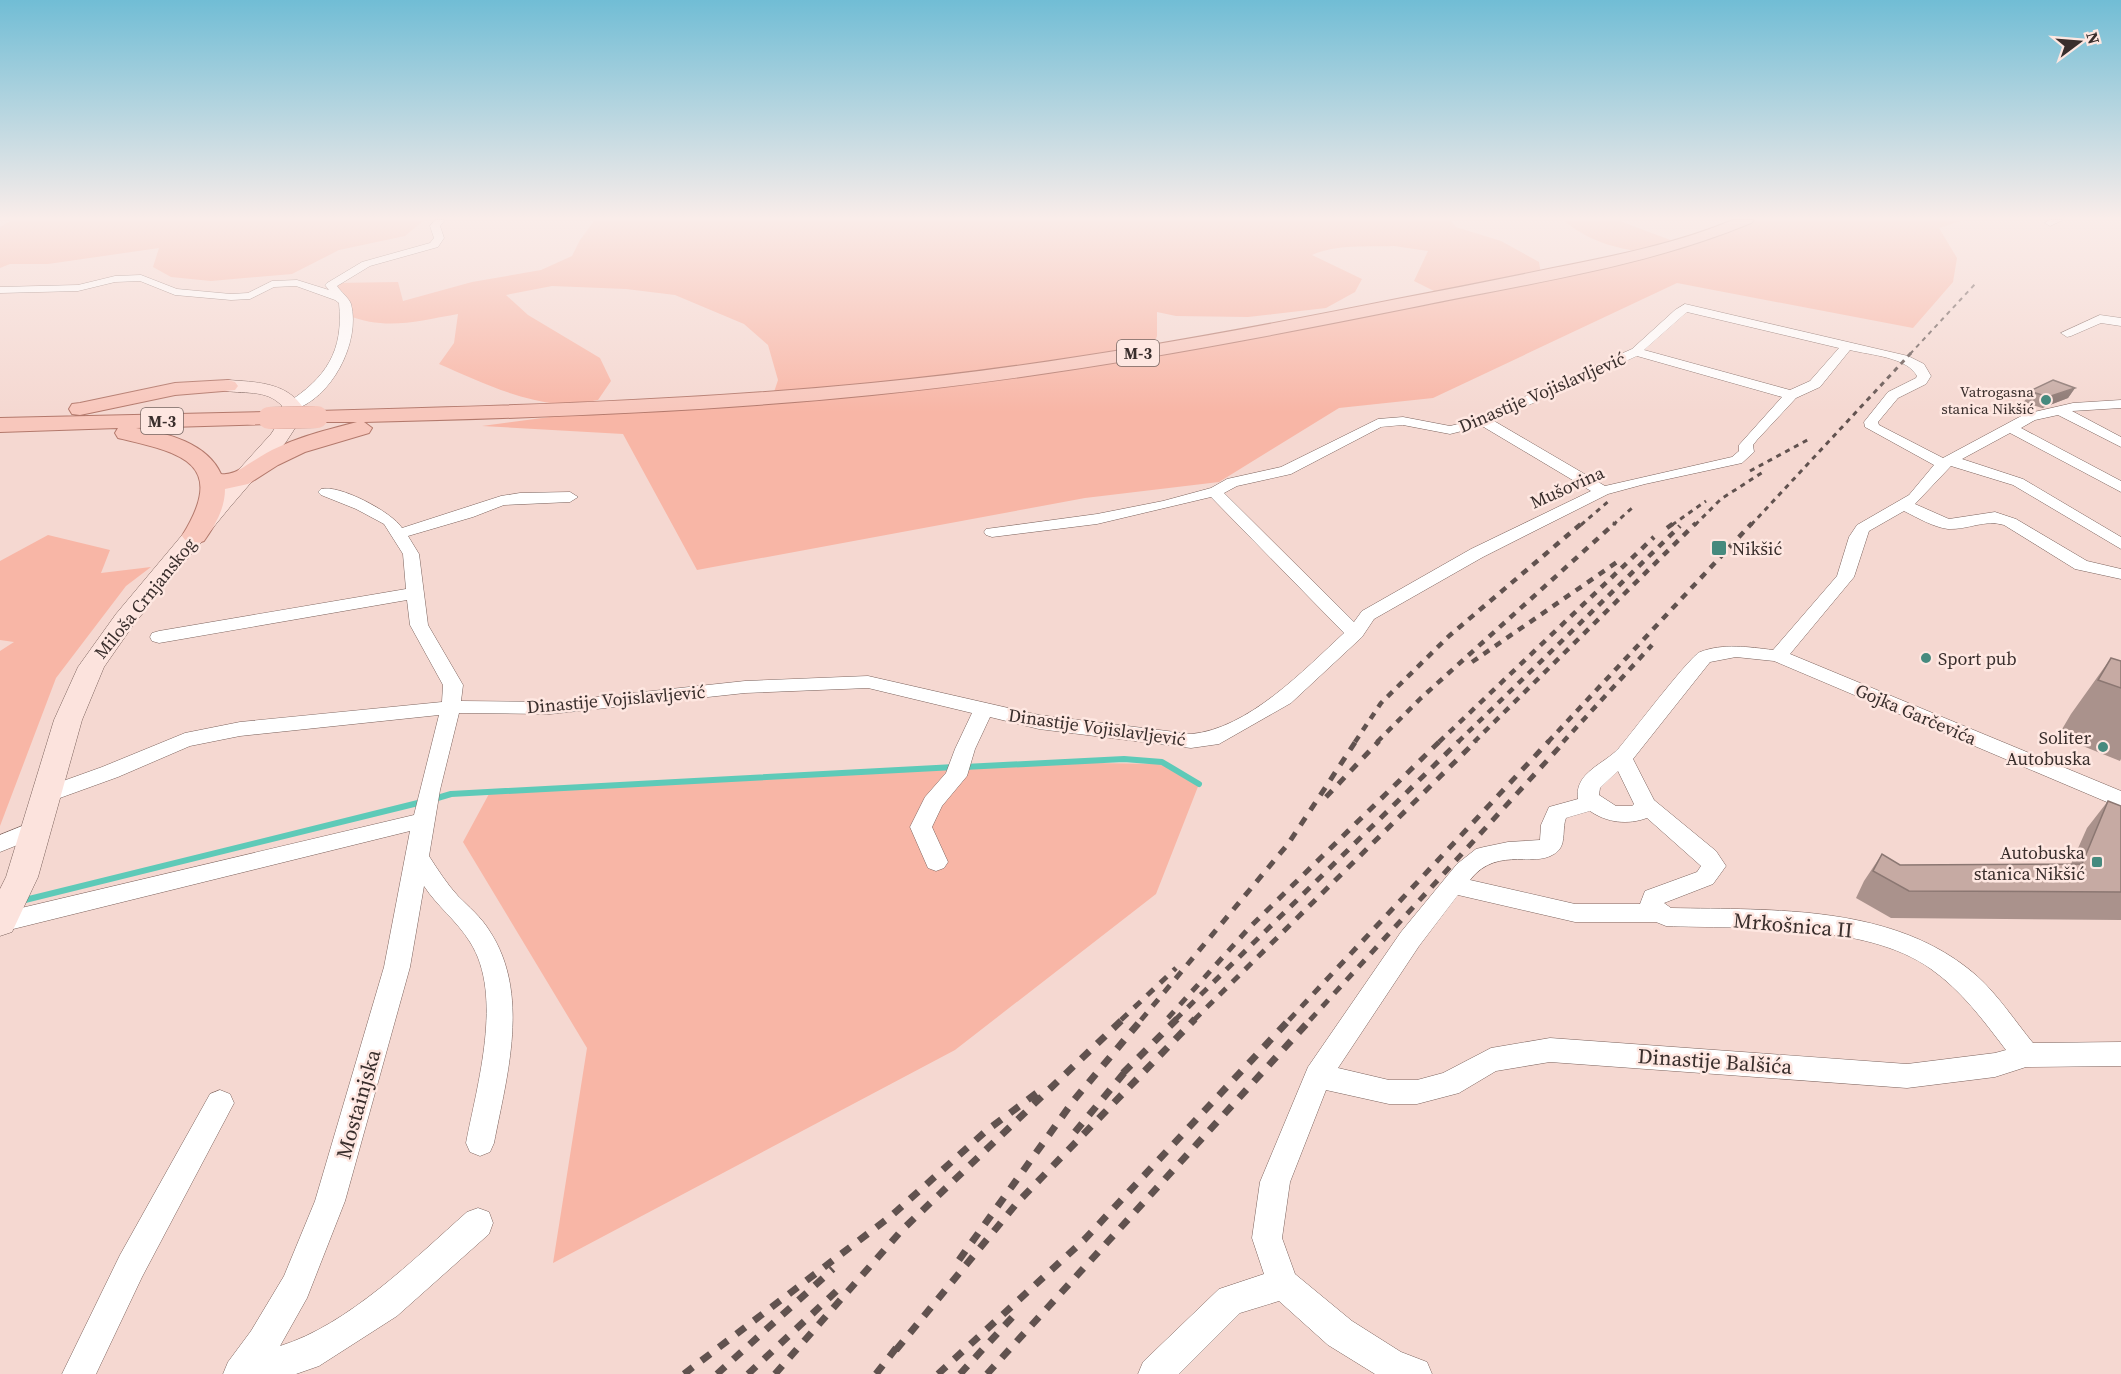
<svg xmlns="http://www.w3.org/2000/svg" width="2121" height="1374" font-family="'Source Serif 4',serif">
<rect width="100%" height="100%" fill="#f5d8d1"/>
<!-- green -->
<path fill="#f8b6a6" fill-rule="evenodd" d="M12,220H424L405,236L339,250L292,274L211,281L171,277L153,267L159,248L48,264H10L0,268V227Z
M595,220H1450L1456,227L1501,241L1539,262L1541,275L1646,253C1612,247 1590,242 1563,220H1617L1681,244L1726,230L1745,220H1964L1939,228L1957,258L1953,282L1913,328L1677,283L1433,398L1339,408L1219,482L1085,498L697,570L623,434L482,426L618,408L772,398L778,380L768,345L744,324L675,295L626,289L552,286L506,295L528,315L600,358L611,381L598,400C586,402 572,405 560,404C517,400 478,381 439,364L454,343L458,314C416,321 387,331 347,315L334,283L398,282L403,301L472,282L541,270L572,256L580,240ZM1394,246L1428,251L1414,281L1442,295L1152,349L1157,336V312L1176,316L1248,317L1326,308L1355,292L1362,279L1312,255C1336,244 1368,247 1394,246Z
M48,535L110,550L101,573L151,567L126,586L56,678L0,826V651L14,642L0,640V561Z
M1023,762L1165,764L1199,784L1156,894L955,1050L553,1263L587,1048L463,842L490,792Z"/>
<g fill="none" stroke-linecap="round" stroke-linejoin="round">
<!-- stream -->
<path stroke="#5ecab8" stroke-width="6" d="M964,767L1124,759L1162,762L1199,784
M434,799L451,794L955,767
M21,901L422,802"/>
<!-- street casing -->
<g stroke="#7c635d" stroke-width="1">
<path id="street" d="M435,220H445L440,226L444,238L438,247L370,266L337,286C341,292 349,298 351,304C361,342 331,400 292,410L287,409L285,406L287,403C326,378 344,351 339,303L335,300L296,286L274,287L250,299L231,300L175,295L140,281L115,282L78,291L0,293V287L78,285L115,276L141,275L177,289L231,294L248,293L272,281L297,280L329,290L325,285L327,283L362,262L430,243L434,238L430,226Z
M2049,220H2063L2050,226L2045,223Z
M1685,304L1908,356L1924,364L1931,376L1926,384L1898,398L1878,422L1879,425L1943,458L2025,414L2073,403L2121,400V408L2072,411L2121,437V447L2058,415L2035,420L2021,428L2121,481V492L2010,433L1962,459L2023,479L2121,537V549L2013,485L1951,466L1915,504L1949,519L1995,512L2016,519L2087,561L2121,569V579L2075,569L2004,525C1985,519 1968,530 1948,529C1933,527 1918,518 1904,511L1869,531L1854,577L1790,654L2121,791V808L1774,661L1736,657L1710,662L1633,759L1654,800L1716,851L1726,866L1713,884L1664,903L1671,908C1774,910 1895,904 1977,976C1998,995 2015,1021 2033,1043L2121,1042V1066L2026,1067L1995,1077L1907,1088L1550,1062L1496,1071L1459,1093L1417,1104H1389L1326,1090L1290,1182L1282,1238L1295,1274L1352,1321L1401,1352L1427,1362L1432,1374H1375L1328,1345L1279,1301L1240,1313L1179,1374H1138L1143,1362L1219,1289L1264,1274L1252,1238L1260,1182L1308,1067L1401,932L1457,864L1476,849L1484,847L1508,842L1540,840L1541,825L1549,807L1578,799C1574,772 1605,764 1619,748C1631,734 1690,656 1700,652C1723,643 1749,647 1773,650L1837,576L1849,537L1857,525L1909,495L1934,465L1865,427L1864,422L1888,392L1916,378L1917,376C1907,357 1870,355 1850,350L1820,387L1796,398L1757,440L1753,445L1754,452L1742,463L1645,484L1608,494L1483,557L1374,619L1362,637L1291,703L1219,744L1191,748L1039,729L990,717L975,749L967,776L942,806L932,827L948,862L944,868L936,871L928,868L910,827L925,797L946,773L955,749L972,713L868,688L745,693L550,714L459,713L440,790L429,856C438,870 447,884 458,896C469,907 481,917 489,930C531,993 507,1075 494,1143L490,1152L480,1156L470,1152L466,1143C477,1085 504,995 470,942C457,921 437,906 424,886L410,967L345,1201L307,1298L280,1346C348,1325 414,1259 467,1212L478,1208L489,1212L493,1223L489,1234L397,1316L319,1366L296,1374H223L228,1362L251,1331L284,1276L315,1201L384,967L410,831L1,932L0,913L414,815L439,715L240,736L190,746L118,777L46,803L38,800L35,795L38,790L102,767L185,733L240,722L442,702L443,685L410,625L407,600L159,643L152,641L150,637L152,633L159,631L406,589L403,554L384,524L356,509L321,495L318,492L321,489C339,484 392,512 402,528L501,496L520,493L570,492L578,497L570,502L504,505L473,517L408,536L419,554L428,625L463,685L461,701L550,702L745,681L868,676L1039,715L1191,734C1248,729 1304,670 1344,633L1211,497L1097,524L992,537L986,535L984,532L986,529L1097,514L1163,501L1211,488L1227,479L1281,467L1378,419L1403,417L1450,426L1470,421L1632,349L1675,310ZM1687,312L1839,348L1810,381L1790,390L1644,350ZM1637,356L1782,397L1739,445V451L1732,457L1605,486L1494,421ZM1403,425L1450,434L1482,426L1591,491L1471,549L1362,611L1354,622L1224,493L1237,486L1291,474L1381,427ZM1618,771L1634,804L1632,806H1616L1599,795L1600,788ZM1590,811C1607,823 1628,825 1647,818L1701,866L1697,872L1645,891L1640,904H1575L1470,880C1499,843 1538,872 1559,850C1566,842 1562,827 1566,818ZM1458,895L1575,922H1656L1666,926C1743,929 1866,922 1931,969C1962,991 1983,1020 2006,1050L1995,1053L1907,1064L1550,1038L1491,1048L1443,1073L1417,1080H1389L1338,1068L1419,946Z
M2100,315L2121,318V326L2101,323L2071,336L2067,337L2061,333Z
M37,820L45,822L48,828L45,834L0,852V835Z
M220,1090L230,1094L234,1103L142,1277L96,1374H62L120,1255L210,1094Z"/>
</g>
<!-- secondary casing -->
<g stroke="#7c635d" stroke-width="1">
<path id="secondary" d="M228,380C255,382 285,382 302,406L301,419L286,442L230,507L134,624L104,667L82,720L38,877L12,932L0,936V889L6,877L54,720L78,667L116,614L214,497L271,434L281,419L282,406C266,388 243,395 221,390L219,386L221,382Z"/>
</g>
<!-- primary casing -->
<g stroke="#b3796c" stroke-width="2">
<path id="primary" d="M1733,220H1754L1751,223C1643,268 1524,284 1409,308C1231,344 1053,377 872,395C703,412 534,418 364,422L372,428L369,433L305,452L278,465L248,484L225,489C225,509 215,525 204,541L195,544L186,541L182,536C228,462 181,453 118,438L115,433L118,428L0,432V418L269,412L277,413L280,418L277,423L269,424L136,428C167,433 207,443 221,474C234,476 244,466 255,460C285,440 322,431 357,422H309L306,417L309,412L317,411C502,406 687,401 871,383C1048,366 1223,334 1397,299C1449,289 1501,279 1553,268C1614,256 1675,244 1733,220Z
M228,380L235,382L238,386L235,390L175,395L80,415L72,414L69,409L72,404L80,403L175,383Z"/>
</g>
<!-- street -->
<use href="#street" fill="#fff" fill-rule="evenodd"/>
<!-- secondary -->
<use href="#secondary" fill="#fce3dd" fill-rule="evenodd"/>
<!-- primary -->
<use href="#primary" fill="#f8c7bc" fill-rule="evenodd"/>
<!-- rail-far4 -->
<path stroke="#61524f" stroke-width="2" stroke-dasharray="4.5 4.5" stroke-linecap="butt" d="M1910,354L1976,283"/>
<!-- rail-far3 -->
<path stroke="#61524f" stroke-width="3" stroke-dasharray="5 5" stroke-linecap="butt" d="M1750,471L1811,438
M1581,525L1610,500
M1613,525L1632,508
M1672,525L1706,501
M1695,525L1721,499L1763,472
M1751,525L1911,353"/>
<!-- rail-far2 -->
<path stroke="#61524f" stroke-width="4.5" stroke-dasharray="7 7" stroke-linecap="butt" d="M1667,528L1674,523
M1472,662L1620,560
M1355,742L1381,703L1449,636L1582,523
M1377,742L1421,698L1615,523
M1439,742L1654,537
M1458,742L1680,526
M1474,742L1696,523
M1548,742L1752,523
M1563,742L1652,645"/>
<!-- rail-far1 -->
<path stroke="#61524f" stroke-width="5" stroke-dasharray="9 9" stroke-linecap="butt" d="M1326,797L1379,741
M1168,1018L1249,928L1440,741
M1121,1020L1176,968
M1141,1020L1288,844L1356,741
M1175,1020L1459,741
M1194,1020L1476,741
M1289,1020L1549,741
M1310,1020L1565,741"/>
<!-- rail -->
<path stroke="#61524f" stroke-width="7" stroke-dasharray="11 11" stroke-linecap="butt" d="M1123,1073L1177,1019
M1075,1132L1129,1067
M959,1260L1074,1100L1142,1019
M896,1350L1017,1203L1195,1019
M684,1374L891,1216L986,1131L1038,1092
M717,1374L833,1269
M748,1374L843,1285
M775,1374L902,1230L1123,1019
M876,1374L900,1343
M938,1374L1084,1240L1290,1019
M960,1374L1019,1310
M987,1374L1311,1019"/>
<!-- primary-bridge casing -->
<g stroke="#b3796c" stroke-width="22" stroke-linecap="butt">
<path id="primary-bridge" d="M269,418L317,417"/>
</g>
<!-- primary-bridge -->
<use href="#primary-bridge" stroke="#f8c7bc" stroke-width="22"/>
</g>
<!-- wall -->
<path fill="#aa928c" d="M2075,388L2068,398L2042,408L2024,402L2030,391Z
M2111,658L2121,661V759L2120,761L2058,736L2071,714Z
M2108,801L2121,806V920L1891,918L1856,898L1864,881L1882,854L1900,865L2071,864L2087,828Z"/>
<!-- shaded-wall -->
<path fill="#8b7772" d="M2075,388L2068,398L2042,408L2048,397Z"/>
<!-- building -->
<path fill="#c6aaa3" stroke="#8b7772" stroke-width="1.5" d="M2053,380L2075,388L2048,397L2030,391Z
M2111,658L2121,661V688L2098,680Z
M2108,801L2121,806V892L1909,891L1873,871L1882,854L1900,865L2082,864Z"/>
<!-- sky -->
<linearGradient id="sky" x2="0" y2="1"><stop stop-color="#71bdd5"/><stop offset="0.53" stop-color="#faedea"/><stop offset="1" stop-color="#faedea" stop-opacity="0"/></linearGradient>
<rect width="2121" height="412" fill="url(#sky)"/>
<!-- markers -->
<g fill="#468a7e" stroke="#fee7e1" stroke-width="2">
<circle cx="2046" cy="400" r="6"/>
<rect x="1711" y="540" width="16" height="16" rx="3"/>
<circle cx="1926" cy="658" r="6"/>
<circle cx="2103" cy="747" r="6"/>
<rect x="2091" y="856" width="12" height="12" rx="3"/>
</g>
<g text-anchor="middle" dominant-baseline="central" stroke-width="5" stroke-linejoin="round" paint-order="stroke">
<!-- far-poi labels -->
<g font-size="15" fill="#392e2c" stroke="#fee7e1" text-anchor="end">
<text x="2034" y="391">Vatrogasna<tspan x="2034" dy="17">stanica Nikšić</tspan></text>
</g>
<!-- shield labels -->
<g fill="#fee7e1" stroke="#746662" stroke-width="1.5">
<rect x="1117" y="340" width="42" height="26" rx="4.5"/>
<rect x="141" y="408" width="42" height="26" rx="4.5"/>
</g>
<g font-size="16" font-weight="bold" fill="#392e2c">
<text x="1138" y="353">M-3</text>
<text x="162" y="421">M-3</text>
</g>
<!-- street labels -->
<g font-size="18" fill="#392e2c" stroke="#fee7e1">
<text transform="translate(1542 392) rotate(-23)">Dinastije Vojislavljević</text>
<text transform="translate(1567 487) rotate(-24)">Mušovina</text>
<text transform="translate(145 598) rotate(-51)">Miloša Crnjanskog</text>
<text transform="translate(616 699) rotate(-5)">Dinastije Vojislavljević</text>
<text transform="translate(1916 714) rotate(23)">Gojka Garčevića</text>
<text transform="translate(1097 727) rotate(8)">Dinastije Vojislavljević</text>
</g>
<!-- poi labels -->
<g font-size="18" fill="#392e2c" stroke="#fee7e1" text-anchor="start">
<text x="1732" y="548">Nikšić</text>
<text x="1938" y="658">Sport pub</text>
<text x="2091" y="737" text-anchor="end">Soliter<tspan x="2091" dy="21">Autobuska</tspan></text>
<text x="2085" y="852" text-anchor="end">Autobuska<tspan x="2085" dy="21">stanica Nikšić</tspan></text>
</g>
<!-- near-street labels -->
<g font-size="21" fill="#392e2c" stroke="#fee7e1">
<text transform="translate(1793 925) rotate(5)">Mrkošnica II</text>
<text transform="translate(1715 1061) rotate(4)">Dinastije Balšića</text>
<text transform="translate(358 1104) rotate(-74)">Mostainjska</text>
</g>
</g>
<!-- north arrow -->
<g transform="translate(2079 42) rotate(74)" stroke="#fee7e1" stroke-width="4.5" paint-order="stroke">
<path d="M0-4.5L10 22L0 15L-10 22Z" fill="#392e2c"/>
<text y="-9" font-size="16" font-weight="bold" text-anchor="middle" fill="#392e2c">N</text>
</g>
</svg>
